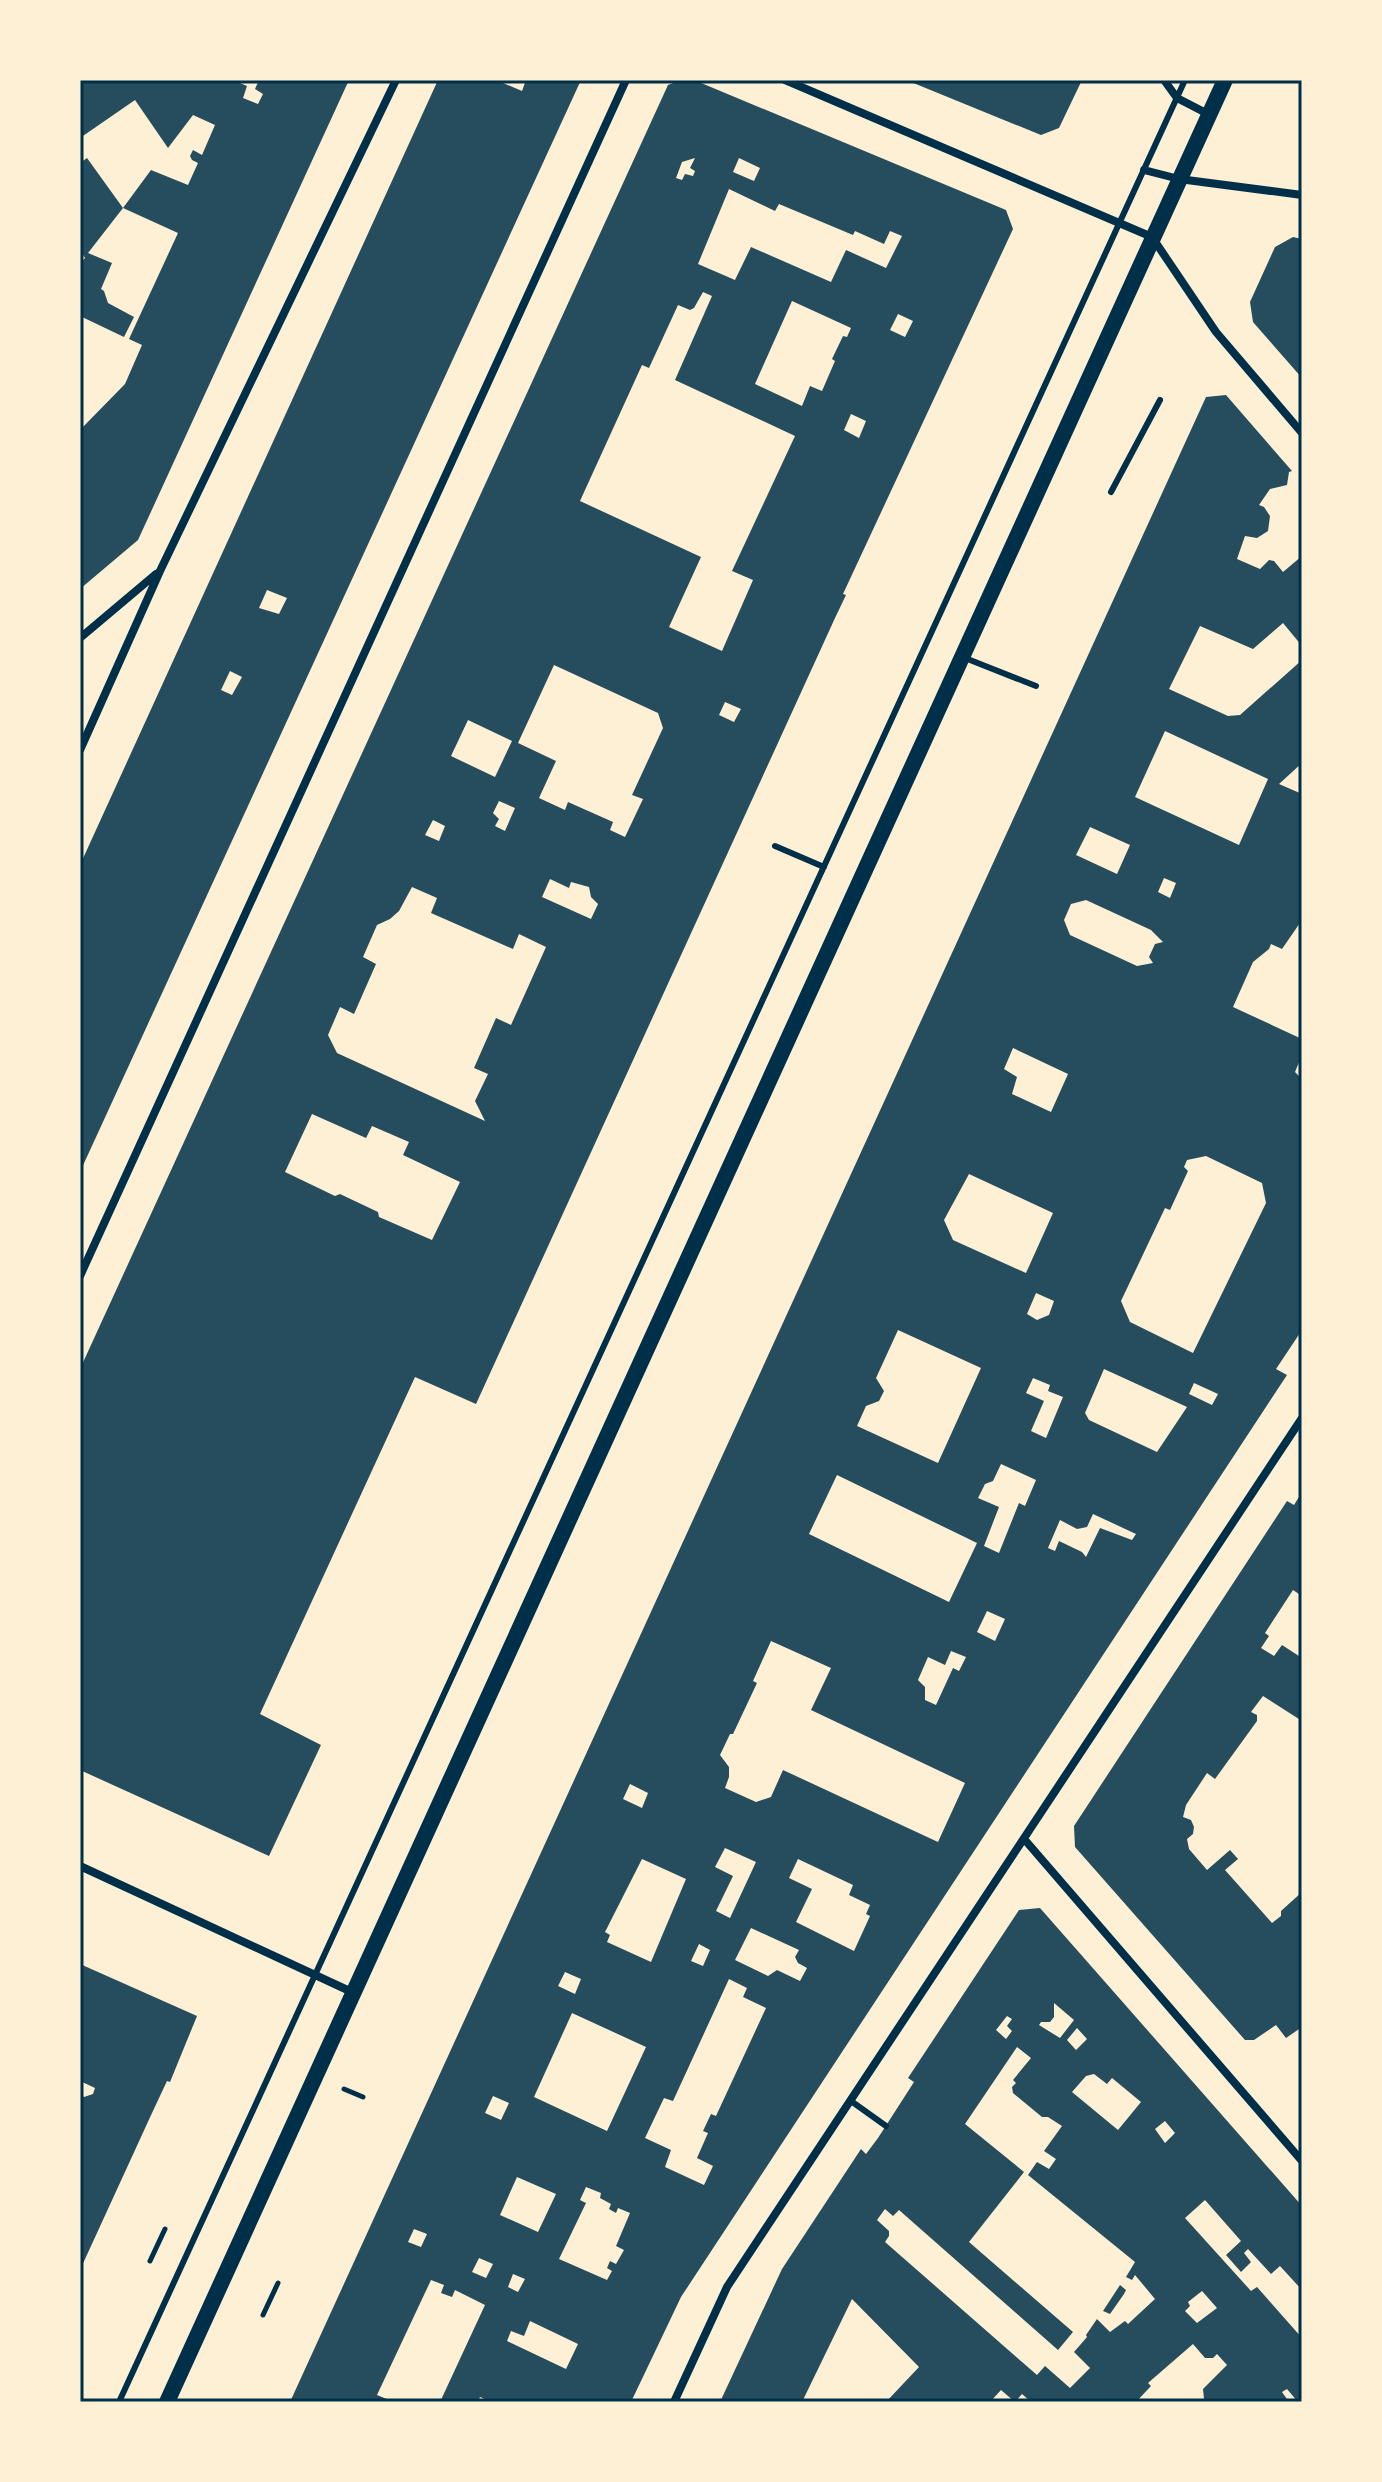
<svg xmlns="http://www.w3.org/2000/svg" width="1382" height="2482" font-family="Poppins,sans-serif">
<rect width="100%" height="100%" fill="#fdf0d5"/>
<!-- building -->
<path fill="#264d5e" fill-rule="evenodd" d="M80,80H233L247,86L243,98L258,104L263,94L255,89L259,80H349L138,540L80,589V430L125,384L142,345L129,339L178,233L123,208L88,253L112,263L101,289L104,291L108,303L134,317L124,337L80,316V264L85,258L80,250V163L87,158L123,208L151,170L188,185L198,163L192,160L190,156L193,150L202,155L215,125L193,115L168,148L135,100L80,138Z
M438,80H496L522,91L526,80H581L80,1172V865ZM267,590L287,598L279,614L259,608ZM230,671L242,677L232,695L221,690Z
M681,80H694L1006,210L1013,229L843,594L846,595L835,618L476,1404L415,1377L260,1714L321,1745L269,1856L80,1770V1369L668,85ZM695,158L690,168L695,171L693,176L685,174L682,180L676,178L682,162ZM739,158L760,168L754,181L733,172ZM729,189L775,211L779,204L853,235L855,231L884,244L890,231L902,236L886,268L846,250L831,282L751,247L735,280L698,264ZM703,292L712,296L675,380L795,436L732,571L753,580L722,651L669,627L701,557L580,501L642,365L649,368L678,305L690,310L694,308ZM792,301L851,328L847,337L843,336L832,359L835,361L822,391L810,386L802,406L755,384ZM898,314L913,321L905,337L890,330ZM851,414L866,421L859,438L844,430ZM554,665L658,713L663,728L632,795L643,799L625,837L610,830L613,822L568,802L565,810L539,798L556,761L518,743ZM725,702L741,709L734,722L719,715ZM468,720L512,741L495,777L451,756ZM499,801L515,808L505,831L495,826L499,819L493,813ZM433,820L445,826L439,841L425,835ZM550,879L569,888L571,882L589,887L591,897L598,904L591,919L542,897ZM412,887L437,898L431,913L513,949L519,934L546,947L511,1025L496,1018L474,1068L488,1074L475,1101L485,1121L337,1053L328,1035L340,1007L354,1014L376,964L363,957L377,925L390,919L399,911ZM312,1114L366,1138L372,1126L409,1142L403,1155L460,1182L432,1240L379,1217L378,1212L340,1194L335,1196L285,1172Z
M906,80H1082L1059,128L1041,135Z
M1293,237L1302,239V378L1253,322L1250,302L1275,247Z
M1226,395L1292,471L1289,472L1287,485L1270,489L1259,505L1264,507L1270,516L1268,531L1257,538L1245,536L1237,559L1260,569L1269,560L1274,561L1283,572L1302,556V646L1283,623L1253,649L1200,626L1169,689L1228,716L1240,715L1302,660V763L1279,784L1302,794V920L1282,949L1271,944L1269,949L1253,962L1233,1007L1302,1039V1055L1295,1072L1302,1079V1330L1276,1369L1287,1375L681,2297L631,2402H492L480,2397L478,2402H440L485,2305L455,2290L452,2297L441,2293L444,2285L431,2280L377,2395L394,2402H290L1206,397ZM1165,731L1268,779L1239,845L1135,797ZM1090,827L1130,845L1117,874L1076,855ZM1164,878L1176,883L1170,898L1158,892ZM1086,900L1151,930L1163,942L1155,944L1149,957L1153,963L1137,966L1070,935L1064,920L1071,904ZM1013,1048L1068,1074L1051,1112L1012,1094L1017,1077L1004,1069ZM1206,1156L1262,1183L1266,1203L1193,1353L1130,1322L1121,1301L1165,1208L1170,1210L1188,1171L1184,1167L1187,1160ZM969,1174L1053,1213L1026,1273L953,1240L944,1220ZM1036,1293L1054,1301L1049,1315L1037,1320L1027,1314ZM898,1330L981,1368L938,1463L857,1426L866,1406L879,1401L884,1391L876,1378ZM1104,1369L1187,1407L1157,1452L1089,1420L1085,1413ZM1033,1378L1050,1385L1048,1391L1063,1397L1046,1438L1031,1431L1044,1401L1026,1393ZM1194,1383L1218,1394L1212,1405L1189,1394ZM1001,1464L1036,1480L1025,1506L1019,1503L999,1553L984,1546L999,1507L978,1498L985,1484L993,1481ZM837,1475L977,1543L949,1602L809,1534ZM1093,1514L1136,1534L1132,1540L1100,1528L1086,1557L1082,1552L1059,1541L1055,1551L1048,1548L1060,1520L1077,1529L1087,1527ZM987,1611L1005,1619L995,1641L977,1632ZM771,1641L831,1668L811,1710L965,1783L938,1842L783,1770L771,1797L756,1802L725,1788L729,1777V1767L720,1755L730,1734H733L757,1683L753,1681ZM951,1651L966,1657L959,1671L953,1668L936,1705L925,1700V1687L918,1680L928,1657L945,1665ZM630,1784L648,1793L642,1808L623,1799ZM725,1848L756,1862L730,1918L716,1911L733,1876L715,1867ZM642,1859L686,1879L651,1962L607,1942L610,1935L605,1932ZM798,1859L853,1885L849,1895L870,1905L866,1914L870,1916L854,1951L796,1922L812,1889L789,1878ZM751,1928L799,1950L795,1957L798,1963L807,1968L800,1981L777,1970L768,1976L735,1960ZM699,1944L710,1950L703,1966L691,1961ZM565,1972L581,1979L575,1994L558,1986ZM729,1979L747,1988L743,1997L766,2008L716,2116L711,2114L703,2131L708,2133L697,2158L713,2166L704,2185L665,2167L671,2150L645,2138L664,2098L673,2101ZM572,2013L646,2047L607,2131L534,2097ZM493,2096L509,2103L501,2120L485,2113ZM517,2177L556,2194L538,2232L500,2215ZM586,2187L601,2193L600,2198L611,2204L609,2209L616,2213L618,2208L630,2213L616,2246L624,2250L616,2264L610,2261L607,2268L612,2271L607,2280L559,2259L586,2203L580,2200ZM414,2229L427,2234L421,2247L408,2242ZM479,2258L493,2264L486,2278L472,2272ZM513,2274L525,2279L518,2292L508,2287ZM530,2321L578,2344L566,2369L507,2341L511,2331L524,2336Z
M1302,1492V1590L1299,1594L1293,1590L1265,1633L1269,1636L1261,1648L1274,1656L1282,1645L1302,1658V1666L1299,1672L1302,1674V1721L1263,1696L1251,1712L1257,1715V1721L1215,1779L1207,1773L1186,1805L1183,1817L1191,1820L1194,1827L1193,1834L1187,1839L1189,1849L1207,1870L1230,1850L1238,1859L1225,1870L1272,1923L1281,1916V1911L1302,1892V2027L1286,2038L1276,2025L1254,2040H1245L1075,1847L1074,1826L1287,1501L1294,1505Z
M1040,1908L1302,2206V2290L1280,2266L1271,2274L1248,2249L1244,2253L1251,2262L1241,2272L1226,2255L1241,2241L1205,2200L1185,2218L1251,2291L1257,2287L1302,2338V2402H1298L1287,2389L1282,2392L1289,2402H1207L1204,2399L1203,2389L1227,2365L1217,2354L1213,2358H1205L1193,2344L1148,2383L1151,2386L1136,2402H1031L1022,2394L1015,2402L1001,2390L990,2402H886L919,2367L852,2299L802,2402H720L782,2269L861,2149L866,2154L878,2138L914,2082L908,2078L1019,1910ZM1054,2003L1074,2020L1060,2038L1039,2025L1041,2022H1050L1054,2017ZM1007,2016L1012,2019L1007,2026L1012,2031L1006,2039L996,2030ZM1077,2028L1087,2039L1076,2050L1067,2040ZM1017,2047L1031,2058L1013,2080L1016,2083L1012,2087L1013,2093L1042,2117H1048L1062,2126L1044,2151L1056,2159L1049,2169L1037,2162L1028,2175L1135,2262L1126,2277L1132,2280L1135,2275L1155,2299L1128,2324L1125,2321L1110,2332L1097,2319L1086,2335L1087,2337L1074,2352L1090,2368L1070,2388L1045,2366L1037,2375L885,2242L889,2236V2231L877,2220L885,2209L893,2216L899,2210L1058,2350L1073,2332L969,2242L1024,2172L965,2124ZM1094,2074L1107,2084L1112,2078L1141,2102L1118,2130L1072,2092L1086,2076ZM1165,2121L1175,2133L1165,2143L1155,2129ZM1202,2291L1217,2308L1197,2323L1185,2311L1190,2306L1188,2302Z
M80,1964L197,2016L170,2082L167,2081L152,2113L80,2270V2095L84,2097L93,2094L95,2088L80,2081Z
M1120,2285L1126,2290L1124,2294L1110,2314L1103,2311Z"/>
<g fill="none" stroke-linecap="round" stroke-linejoin="round">
<!-- path -->
<path stroke="#003049" stroke-width="5" d="M344,2089L363,2097
M150,2261L165,2229
M263,2315L278,2283"/>
<!-- service -->
<path stroke="#003049" stroke-width="6" d="M1111,492L1160,400
M965,658L1036,686
M775,846L824,867
M851,2101L886,2126
M119,2402L1185,80"/>
<!-- minor -->
<path stroke="#003049" stroke-width="8" d="M785,80L1152,237L1216,332L1302,433
M1164,80L1177,98L1208,114
M1144,170L1179,179L1302,195
M80,638L156,574
M80,750L160,571L396,80
M80,1276L626,80
M1025,1840L1302,2161
M80,1866L354,1993
M674,2402L727,2287L1302,1418"/>
<!-- secondary -->
<path stroke="#003049" stroke-width="16" d="M167,2402L1225,80"/>
</g>
<!-- border -->
<rect width="1382" height="2482" fill="none" stroke="#fdf0d5" stroke-width="164"/>
<rect x="82" y="82" width="1218" height="2318" fill="none" stroke="#003049" stroke-width="3"/>
</svg>
